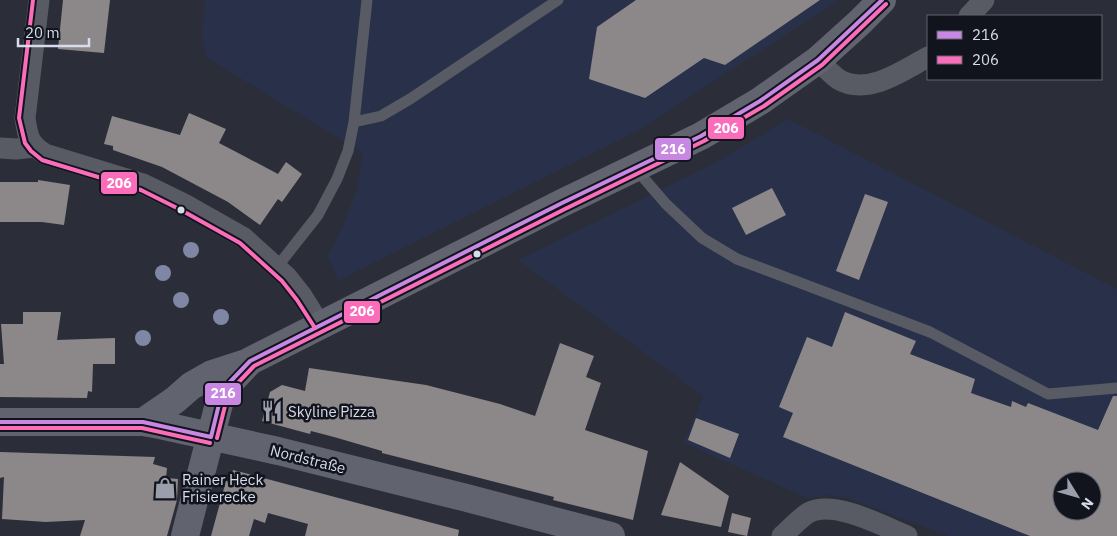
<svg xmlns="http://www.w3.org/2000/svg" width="1117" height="536" font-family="'IBM Plex Sans',sans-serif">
<rect width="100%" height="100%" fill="#2b2e39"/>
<!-- built -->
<path fill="#293049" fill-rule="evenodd" d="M205,0H837L833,4L637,131L339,280L327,256L341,231L357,189L363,153L207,58L202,36Z
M788,119L1117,289V536H949L847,498L825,495L809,499L684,443L703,396L518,260L715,163ZM1062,481H1092V511H1062Z"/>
<!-- building -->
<path fill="#8c888a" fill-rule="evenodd" d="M63,0H110L104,53L58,49Z
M636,0H820L725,65L704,58L645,98L589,79L597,27Z
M189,113L226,129L219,143L242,155L278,174L286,162L302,174L282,202L278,199L260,225L228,202L162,167L113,150V146L104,144L112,116L180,135Z
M38,180L70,185L64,225L42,222H0V182H38Z
M772,188L786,215L746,235L732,208Z
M865,194L888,202L859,280L836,271Z
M23,312H61L57,340L115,338V364H93L92,392L88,391L87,398L0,397V364H4L1,324H23Z
M845,312L916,341L910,354L975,379L971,393L1011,407L1012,401L1026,407L1028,403L1098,430L1113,396H1117V536H1030L783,437L793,413L779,407L807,337L832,347ZM1062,481H1092V511H1062Z
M560,343L594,356L586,377L601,383L585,430L648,451L633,520L553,500L554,497L382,453V451L334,437L311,431L310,434L262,421L270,392L282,385L305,391L309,368L426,385L500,404L535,416Z
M696,418L739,434L730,458L688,440Z
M0,452L155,457L153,464L167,468L166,478L178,479L177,500L167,536H80L85,520L46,522L2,519L4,477L0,478Z
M680,462L729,496L721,527L661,515Z
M233,470L459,530L458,536H305L308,524L268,513L265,523L254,519L249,536H211L226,481L229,482Z
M732,513L751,518L747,536L728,532Z"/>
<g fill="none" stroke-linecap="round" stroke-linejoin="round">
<!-- lane -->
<path stroke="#595b64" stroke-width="11" d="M354,122L381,116L410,99L558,0
M635,168L666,204L702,238L737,259L930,332L1048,394L1117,388
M277,267L318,215L337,179L348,151L354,122L367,0"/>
<!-- street -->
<path stroke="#595b64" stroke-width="21" d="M39,0L25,118C28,138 29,144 45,154L143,184L184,204L244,238L287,277L302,296L320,325
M969,16L984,0
M818,60C824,66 831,74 838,79C867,97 903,70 928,57
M0,148L16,149L34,147
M782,536C790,529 799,519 808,513C833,499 883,526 907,536"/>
<!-- secondary -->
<path stroke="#61646f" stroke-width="28" d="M0,422H143L160,425L278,451L463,497L611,536
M143,422L175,400L191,386L212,374L249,362
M185,536L220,400L229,383L250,361L562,203L701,136L760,101L818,60L859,23L882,0"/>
<!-- bus-1 casing -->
<g stroke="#11141d" stroke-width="8">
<path id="bus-1" d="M0,422H143L211,437L220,400L229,383L250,361L562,203L701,136L760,101L818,60L882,0"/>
</g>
<!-- bus-2 casing -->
<g stroke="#11141d" stroke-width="8">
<path id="bus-2" d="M33,0L19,118L25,143L31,151L42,160L141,190L181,210L240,243L282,281L297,300L315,328
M0,428H142L210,443
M217,438L226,402L234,387L254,366L565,209L704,141L764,106L822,65L886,4"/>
</g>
<!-- bus-1 -->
<use href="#bus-1" stroke="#c787e3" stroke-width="4"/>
<!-- bus-2 -->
<use href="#bus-2" stroke="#fb6dba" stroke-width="4"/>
</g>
<!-- trees -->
<g fill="#7f87a4">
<circle cx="191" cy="250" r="8"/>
<circle cx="163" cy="273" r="8"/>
<circle cx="181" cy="300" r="8"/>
<circle cx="221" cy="317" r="8"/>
<circle cx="143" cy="338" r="8"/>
</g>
<!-- icons -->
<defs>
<g id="restaurant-bare" transform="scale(1.725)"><path d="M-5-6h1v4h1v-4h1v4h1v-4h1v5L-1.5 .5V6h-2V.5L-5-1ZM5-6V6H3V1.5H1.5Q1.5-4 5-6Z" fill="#9b9fac" stroke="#11141d" stroke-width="2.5" paint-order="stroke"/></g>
<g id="shop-bare" transform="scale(1.725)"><path d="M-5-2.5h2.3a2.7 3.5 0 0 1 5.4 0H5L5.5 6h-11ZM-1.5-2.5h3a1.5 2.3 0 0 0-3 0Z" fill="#9b9fac" stroke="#11141d" stroke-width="2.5" paint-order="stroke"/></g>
</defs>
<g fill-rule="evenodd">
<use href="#restaurant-bare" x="272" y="411"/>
<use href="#shop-bare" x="165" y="488"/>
</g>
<!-- markers -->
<g fill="#d7dcea" stroke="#11141d" stroke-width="2">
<circle cx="181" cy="210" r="4.5"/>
<circle cx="477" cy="254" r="4.5"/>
</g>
<g text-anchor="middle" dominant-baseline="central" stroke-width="5" stroke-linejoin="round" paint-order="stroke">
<!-- poi labels -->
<g font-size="15" fill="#d7dcea" stroke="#11141d" text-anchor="start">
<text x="288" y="411">Skyline Pizza</text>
<text x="182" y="479">Rainer Heck<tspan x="182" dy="17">Frisierecke</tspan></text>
</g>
<!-- street labels -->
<g font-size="15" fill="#d7dcea" stroke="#11141d">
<text transform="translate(308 459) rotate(14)">Nordstraße</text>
</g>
</g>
<g stroke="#11141d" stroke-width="2">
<rect x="707" y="116" width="38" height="24" rx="5" fill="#fb6dba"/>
<rect x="654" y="137" width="38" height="24" rx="5" fill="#c787e3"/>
<rect x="100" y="171" width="38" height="24" rx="5" fill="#fb6dba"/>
<rect x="343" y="300" width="38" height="24" rx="5" fill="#fb6dba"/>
<rect x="204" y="382" width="38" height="24" rx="5" fill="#c787e3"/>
</g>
<g font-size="14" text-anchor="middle" font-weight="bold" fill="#fff">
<text x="726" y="133">206</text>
<text x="673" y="154">216</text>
<text x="119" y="188">206</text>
<text x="362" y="316">206</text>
<text x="223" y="398">216</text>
</g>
<!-- legend -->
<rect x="927" y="15" width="175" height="65" fill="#11141d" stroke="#60646f"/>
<rect x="937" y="31" width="25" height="8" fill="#c787e3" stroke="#60646f"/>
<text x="972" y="40" font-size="15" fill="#d7dcea">216</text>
<rect x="937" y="56" width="25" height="8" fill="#fb6dba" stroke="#60646f"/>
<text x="972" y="65" font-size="15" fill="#d7dcea">206</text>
<!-- north arrow -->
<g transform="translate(1077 496) rotate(127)"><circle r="24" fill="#11141d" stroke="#60646f"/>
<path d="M0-4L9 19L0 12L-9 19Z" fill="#9b9fac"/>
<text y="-8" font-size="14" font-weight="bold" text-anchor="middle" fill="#d7dcea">N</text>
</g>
<!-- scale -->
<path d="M18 38v8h71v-8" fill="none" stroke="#d7dcea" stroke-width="2.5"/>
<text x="25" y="38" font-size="15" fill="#d7dcea" stroke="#11141d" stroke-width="4" paint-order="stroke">20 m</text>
</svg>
